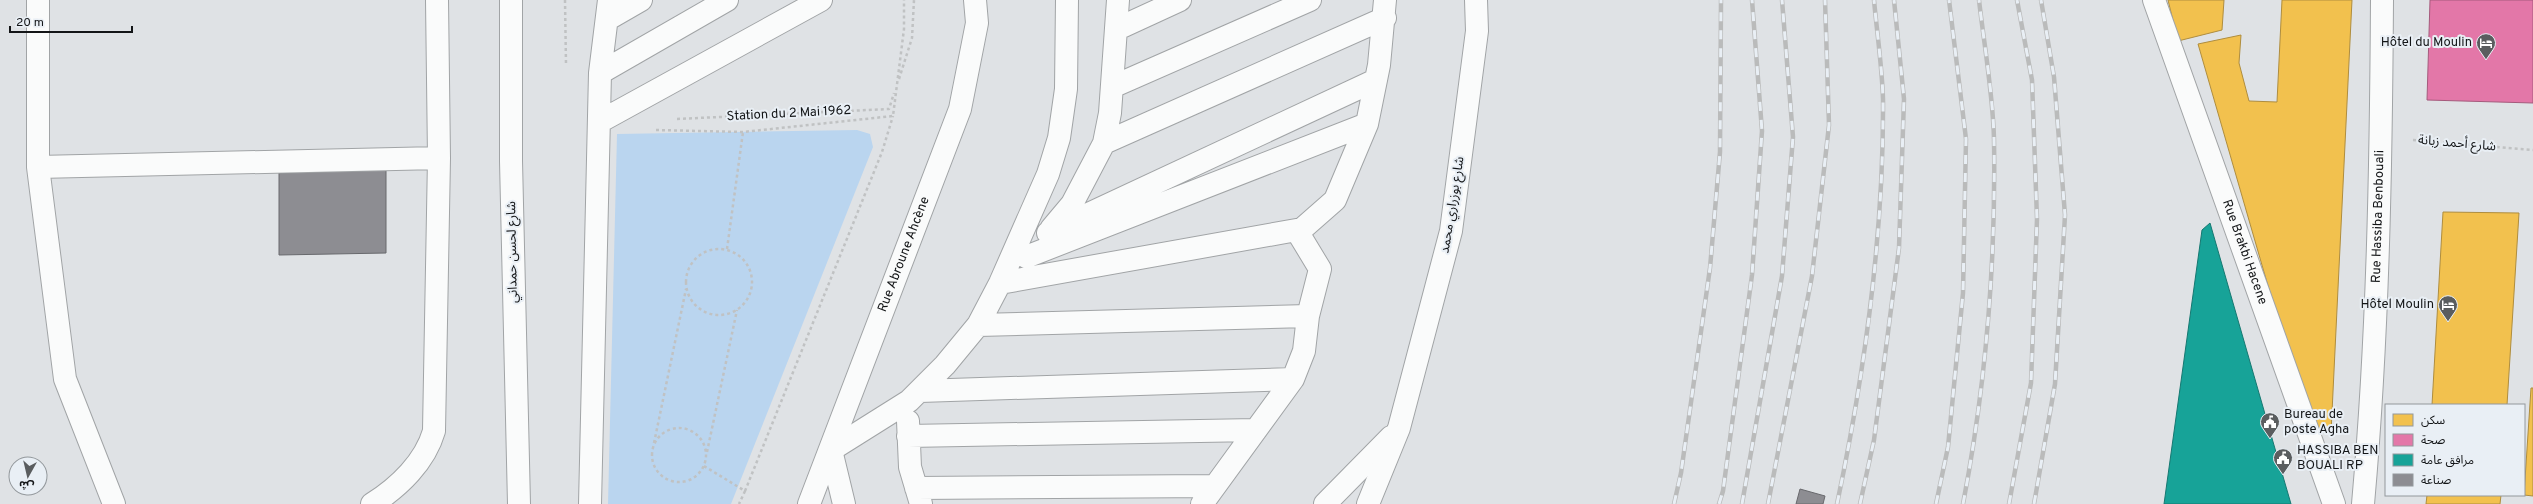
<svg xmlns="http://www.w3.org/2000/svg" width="2533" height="504" font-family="Overpass,'Noto Sans Arabic',sans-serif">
<rect width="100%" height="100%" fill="#dfe2e5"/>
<!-- green -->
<path fill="#bad5ef" d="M857,130L870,134L873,147L731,504H608L617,134Z"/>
<!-- homes -->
<path fill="#f2c14e" stroke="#af8d3e" d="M2168,0H2224L2222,30L2178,41Z
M2282,0H2352L2331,433L2310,431L2198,44L2241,35L2239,63L2249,101L2277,102Z
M2443,212L2519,213L2507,405H2432Z
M2531,388H2533V496L2524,495Z
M2427,495H2501L2500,504H2426Z"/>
<!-- health -->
<path fill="#e377a8" stroke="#a55a7c" d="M2430,0H2533V103L2427,100Z"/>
<!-- public -->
<path fill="#17a398" stroke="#167871" d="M2210,223L2282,473L2291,504H2164L2202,230Z"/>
<!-- industry -->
<path fill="#8d8d92" stroke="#68696d" d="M386,170V253L279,255V173Z
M1800,489L1825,496L1823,504H1796Z"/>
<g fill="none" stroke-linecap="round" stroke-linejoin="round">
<!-- lane casing -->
<g stroke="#a1a4a6" stroke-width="24">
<path id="lane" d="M38,0V167L65,379L114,504
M608,19L641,0
M1117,29L1180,0
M600,73L727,0
M1112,87L1310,0
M599,122L821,0
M1104,143L1385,18
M38,167L439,158L437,0
M1051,229L1072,204L1104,143L1110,113L1118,0
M1048,233L1376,80
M1026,257L1367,124
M1000,283L1302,229L1335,200L1367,124L1379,65L1385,0
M978,325L1308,316
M920,391L1293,379
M908,421L910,467L921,504
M908,436L1256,430
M831,450L909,401L945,365L978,325L1000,283L1048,174L1059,138L1066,89L1067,0
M916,488L1215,486
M372,504C399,487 425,462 434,431L439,158
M590,504L600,73L609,0
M1202,504L1293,379L1304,351L1308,316L1320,269L1297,231"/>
</g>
<!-- street casing -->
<g stroke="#a1a4a6" stroke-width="24">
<g id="street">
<path id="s1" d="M2154,0L2334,504"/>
</g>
</g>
<!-- primary casing -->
<g stroke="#a1a4a6" stroke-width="24">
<g id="primary">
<path id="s2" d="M2363,504C2378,337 2381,168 2382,0"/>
</g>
</g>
<!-- highway casing -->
<g stroke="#a1a4a6" stroke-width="24">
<g id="highway">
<path d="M511,0V161L519,504"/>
<path d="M831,450L844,504"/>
<path id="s3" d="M809,504L960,109L977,23L975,0"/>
<path d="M1325,504L1391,437"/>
<path d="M1368,504L1399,428L1451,231L1477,31L1476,0"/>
</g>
</g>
<!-- path -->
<path stroke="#c0c2c3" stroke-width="2.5" stroke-dasharray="3 3" stroke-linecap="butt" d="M565,0L566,65
M899,79L912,38L914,0
M677,119L889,109L894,93
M656,130L743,132L893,116L904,29V0
M2413,140L2533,150
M686 282a33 33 0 1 1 66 0a33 33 0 1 1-66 0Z
M727,249L743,132
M652 455a27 27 0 1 1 54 0a27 27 0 1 1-54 0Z
M654,443L686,289
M707,452L737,310
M704,466L745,491L739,504
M745,491L882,152L893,116"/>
<!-- lane -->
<use href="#lane" stroke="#fafbfb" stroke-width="22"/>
<!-- street -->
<use href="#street" stroke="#fafbfb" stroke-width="22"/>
<!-- primary -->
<use href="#primary" stroke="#fafbfb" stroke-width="22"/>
<!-- highway -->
<use href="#highway" stroke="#fafbfb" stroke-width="22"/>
<!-- rail casing -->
<g stroke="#babbbb" stroke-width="4.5">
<path id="rail" d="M1674,504L1681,473L1710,268L1720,152L1721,0
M1719,504L1723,491L1752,275L1762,131L1752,0
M1742,504L1782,276L1793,137L1782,0
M1768,504L1812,276L1829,125L1825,0
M1837,504C1865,371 1884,235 1883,99C1882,66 1877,33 1874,0
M1860,504L1874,440L1899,248L1904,99L1894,0
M1936,504L1948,447L1963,293L1966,139L1949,0
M1963,504C1986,384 1996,261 1994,139C1993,94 1984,44 1979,0
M2009,504L2031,383L2037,219L2032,80L2017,0
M2034,504L2055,384L2065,215L2054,77L2041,0"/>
</g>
<!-- rail -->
<use href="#rail" stroke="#e9eff5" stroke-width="3" stroke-dasharray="9" stroke-linecap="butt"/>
</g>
<!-- icons -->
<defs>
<g id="hotel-pin" transform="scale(1)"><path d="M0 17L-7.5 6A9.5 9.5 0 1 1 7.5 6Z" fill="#5a5d5f" stroke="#e9eff5"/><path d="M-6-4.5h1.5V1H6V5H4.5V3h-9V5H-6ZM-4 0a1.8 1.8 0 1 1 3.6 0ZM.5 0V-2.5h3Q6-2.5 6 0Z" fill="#fff"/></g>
<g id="civic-pin" transform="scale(1)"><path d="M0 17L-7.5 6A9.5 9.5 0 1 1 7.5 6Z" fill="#5a5d5f" stroke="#e9eff5"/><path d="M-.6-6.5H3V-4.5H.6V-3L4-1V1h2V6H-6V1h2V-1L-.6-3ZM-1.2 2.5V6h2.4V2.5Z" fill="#fff"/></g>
</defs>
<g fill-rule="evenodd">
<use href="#hotel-pin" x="2486" y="43"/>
<use href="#hotel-pin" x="2448" y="305"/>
<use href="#civic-pin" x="2270" y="422"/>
<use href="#civic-pin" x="2283" y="458"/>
</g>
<g text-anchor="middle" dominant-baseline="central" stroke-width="4" stroke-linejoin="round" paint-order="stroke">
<!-- poi labels -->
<g font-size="13" fill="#131517" stroke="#e9eff5" text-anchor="end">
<text x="2472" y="43">Hôtel du Moulin</text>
<text x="2434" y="305">Hôtel Moulin</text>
<text x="2284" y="415" text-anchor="start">Bureau de<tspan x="2284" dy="15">poste Agha</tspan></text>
<text x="2297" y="451" text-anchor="start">HASSIBA BEN<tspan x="2297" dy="15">BOUALI RP</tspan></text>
</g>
<!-- street labels -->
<g font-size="13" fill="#131517" stroke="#e9eff5">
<text transform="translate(789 114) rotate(-3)">Station du 2 Mai 1962</text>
<text transform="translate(2457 144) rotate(5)">شارع أحمد زبانة</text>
<text transform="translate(1453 205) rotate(-81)">شارع بوزراري محمد</text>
<text stroke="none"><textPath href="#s2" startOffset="288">Rue Hassiba Benbouali</textPath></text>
<text transform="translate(513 252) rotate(-91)">شارع لحسن حمداني</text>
<text stroke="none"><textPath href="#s1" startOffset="268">Rue Brakbi Hacene</textPath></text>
<text stroke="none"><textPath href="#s3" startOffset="267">Rue Abroune Ahcène</textPath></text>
</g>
</g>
<!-- legend -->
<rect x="2385" y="404" width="140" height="92" fill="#e9eff5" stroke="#93989c"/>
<rect x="2393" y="414" width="20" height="12" fill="#f2c14e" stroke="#93989c"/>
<text x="2421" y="424" font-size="12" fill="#131517">سكن</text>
<rect x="2393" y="434" width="20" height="12" fill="#e377a8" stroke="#93989c"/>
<text x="2421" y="444" font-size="12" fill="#131517">صحة</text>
<rect x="2393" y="454" width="20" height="12" fill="#17a398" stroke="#93989c"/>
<text x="2421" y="464" font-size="12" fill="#131517">مرافق عامة</text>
<rect x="2393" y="474" width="20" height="12" fill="#8d8d92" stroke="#93989c"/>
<text x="2421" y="484" font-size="12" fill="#131517">صناعة</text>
<!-- north arrow -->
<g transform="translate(28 476) rotate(188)"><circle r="19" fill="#e9eff5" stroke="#93989c"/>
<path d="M0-3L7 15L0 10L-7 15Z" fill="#5a5d5f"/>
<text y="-6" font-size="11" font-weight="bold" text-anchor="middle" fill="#131517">ش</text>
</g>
<!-- scale -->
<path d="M10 26v6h122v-6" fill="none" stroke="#131517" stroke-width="2"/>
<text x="16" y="26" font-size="12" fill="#131517" stroke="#e9eff5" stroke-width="3" paint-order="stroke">20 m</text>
</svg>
